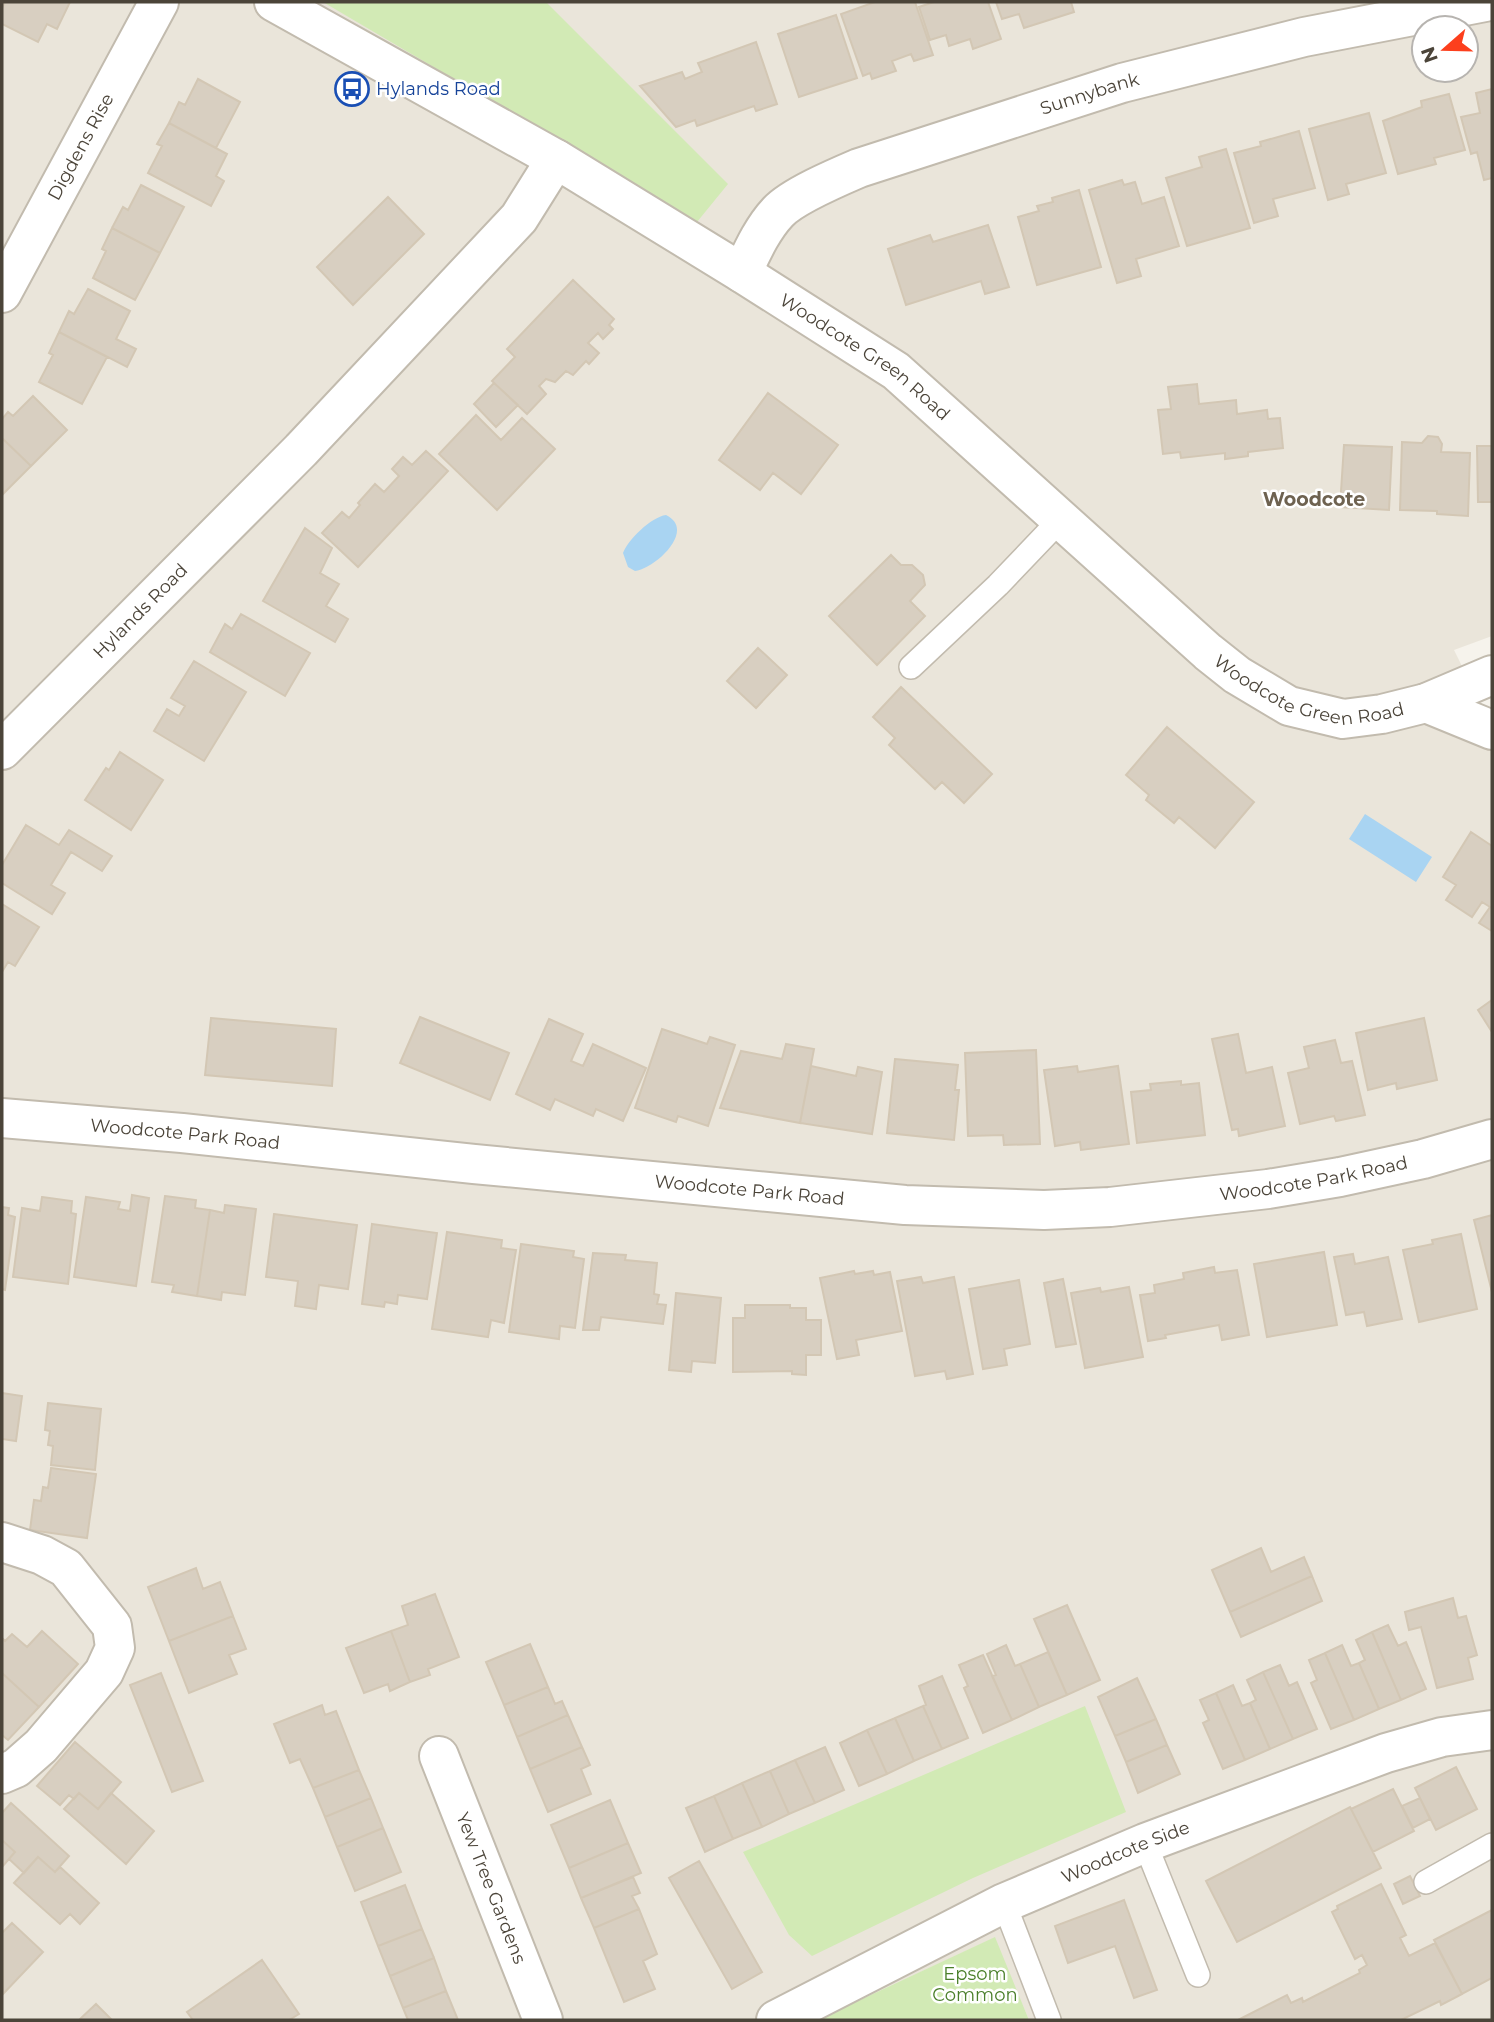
<svg xmlns="http://www.w3.org/2000/svg" width="1494" height="2022" font-family="Montserrat,sans-serif">
<rect width="100%" height="100%" fill="#f6f3ec"/>
<!-- residential -->
<path fill="#eae5da" fill-rule="evenodd" d="M2,2H1492V636L1454,650L1492,727V2020H1029L994,1938L817,2020H2ZM1424,28H1466V70H1424Z"/>
<!-- green -->
<path fill="#d2eab5" d="M323,2H546L728,184L697,222Z
M1085,1706L1126,1812L973,1878L812,1956L789,1935L743,1852Z
M995,1937L1029,2020H817Z"/>
<!-- water -->
<path fill="#a9d4f2" d="M666,515C697,530 655,569 635,571L628,567L623,553C628,540 651,517 666,515Z
M1365,814L1432,857L1416,882L1349,839Z"/>
<!-- building -->
<path fill="#d8cfc1" stroke="#d3c7b4" stroke-width="2" d="M5,2H70L57,29L47,24L38,42L2,24V8Z
M875,2H915L933,55L914,61L911,54L892,61L896,71L872,79L870,73L863,76L841,14Z
M934,2H988L1001,39L973,49L970,39L949,46L946,35L930,40L919,7Z
M996,2H1071L1074,12L1024,28L1019,14L1002,19Z
M836,15L857,78L799,97L778,34Z
M756,42L777,104L756,111L754,106L697,126L695,120L676,127L640,86L682,72L685,79L702,72L698,63Z
M198,79L240,102L216,148L169,123L179,102L185,105Z
M1492,89V178L1484,180L1477,152L1471,154L1461,117L1480,113L1476,93Z
M1449,94L1465,150L1434,158L1436,164L1398,174L1383,121L1422,107L1421,101Z
M1369,113L1386,173L1346,184L1349,194L1328,200L1309,129Z
M169,123L227,154L216,176L224,181L211,206L148,173L162,146L157,144Z
M1299,131L1315,188L1273,199L1278,216L1254,223L1234,153L1261,146L1260,142Z
M1226,149L1250,228L1187,246L1166,178L1202,167L1199,157Z
M1122,180L1124,185L1135,182L1142,204L1164,197L1179,246L1136,259L1141,276L1117,283L1089,190Z
M141,185L184,207L160,253L112,228L123,207L128,210Z
M1079,190L1101,267L1037,285L1018,217L1039,211L1037,206L1053,202L1052,198Z
M388,197L424,234L353,305L317,267Z
M988,225L1009,287L985,294L981,281L906,305L888,249L930,235L933,242Z
M112,228L160,253L135,300L93,278L106,251L102,249Z
M573,280L614,319L609,325L613,329L603,339L598,333L588,343L599,353L589,364L586,361L573,375L566,371L555,382L546,379L539,386L546,394L527,414L492,381L515,357L507,349Z
M88,289L130,311L116,339L136,349L127,367L59,332L69,311L74,314Z
M59,332L107,357L82,404L39,382L53,355L49,353Z
M494,383L518,405L496,427L474,404Z
M1197,384L1199,404L1236,400L1237,414L1267,410L1268,419L1280,418L1283,448L1248,452V456L1225,459V453L1181,458L1180,452L1163,454L1158,410L1171,409L1168,387Z
M768,393L838,445L801,494L773,473L760,490L719,460Z
M33,396L67,430L31,466L2,438V419L8,412L13,416Z
M476,415L501,440L522,418L555,449L497,510L439,454Z
M1428,436L1438,437L1442,444L1441,452L1470,453L1468,516L1437,514V511L1400,510L1402,442L1422,443Z
M2,438L31,466L2,495Z
M1344,445L1392,447L1389,510L1340,507Z
M1477,446H1492V502H1478Z
M426,451L448,471L358,567L322,533L342,512L349,518L360,505L358,503L375,484L384,492L399,476L392,469L403,457L412,465Z
M305,528L332,548L320,573L339,584L326,606L348,619L335,642L263,601Z
M891,555L901,565H912L923,575L925,585L910,601L925,616L877,665L829,616Z
M241,614L310,653L285,696L210,652L225,624L232,629Z
M758,648L787,675L756,708L727,681Z
M194,661L246,692L204,761L154,731L167,709L179,716L185,706L171,698Z
M901,687L992,774L964,803L942,782L935,789L889,745L895,738L873,717Z
M1167,727L1254,802L1215,848L1179,817L1174,823L1146,800L1149,795L1126,775Z
M120,752L163,780L131,830L85,800L106,768L109,770Z
M26,825L59,845L69,830L112,856L102,871L71,852L51,885L65,893L52,914L2,883V865Z
M1471,832L1492,846V931L1479,923L1490,907L1482,902L1472,917L1446,900L1456,885L1443,877Z
M2,904L39,927L15,966L8,962L2,972Z
M1492,1000V1032L1478,1010Z
M420,1017L509,1053L490,1100L400,1063Z
M211,1018L336,1029L332,1086L205,1075Z
M1424,1018L1437,1080L1397,1089L1396,1083L1368,1090L1356,1033Z
M549,1019L583,1034L571,1061L583,1066L593,1044L646,1068L623,1121L596,1109L593,1116L555,1099L550,1110L516,1094Z
M662,1029L707,1044L710,1037L735,1045L708,1126L678,1116L676,1122L635,1108Z
M1238,1034L1246,1073L1272,1067L1285,1126L1239,1136L1238,1129L1232,1130L1212,1039Z
M1335,1040L1341,1063L1352,1061L1365,1115L1336,1121L1334,1116L1300,1124L1288,1073L1309,1068L1304,1047Z
M786,1044L814,1049L800,1123L720,1108L741,1051L782,1059Z
M1036,1050L1040,1144L1004,1145L1003,1135L968,1136L965,1053Z
M895,1059L958,1065L955,1090H959L954,1140L887,1133Z
M811,1066L856,1076L858,1067L882,1072L872,1134L800,1123Z
M1077,1066L1078,1072L1118,1066L1129,1144L1081,1150L1080,1142L1055,1146L1044,1070Z
M1181,1081V1085L1199,1083L1205,1135L1137,1143L1131,1092L1151,1090L1150,1084Z
M132,1195L149,1198L136,1286L74,1277L86,1197L120,1202L118,1209L130,1211Z
M165,1196L196,1200L195,1208L210,1210L197,1296L172,1292L174,1285L152,1282Z
M42,1197L72,1201L71,1213L76,1214L68,1284L13,1277L22,1208L40,1211Z
M225,1205L256,1209L245,1295L222,1292L221,1300L197,1296L210,1210L224,1213Z
M2,1207L9,1208L8,1215L15,1217L5,1290L2,1289Z
M274,1214L357,1225L348,1289L319,1285L316,1309L295,1306L298,1281L266,1277Z
M1492,1215V1292L1474,1220Z
M372,1224L437,1233L427,1299L398,1295L397,1304L385,1302L384,1307L362,1304Z
M447,1232L502,1240L501,1248L516,1250L504,1323L491,1320L488,1337L432,1329Z
M1461,1234L1477,1309L1419,1322L1403,1250L1433,1244L1432,1240Z
M521,1244L574,1251L573,1257L584,1259L575,1328L560,1326L559,1339L509,1332Z
M1324,1252L1337,1325L1267,1337L1254,1264Z
M593,1253L626,1255L625,1260L657,1263L654,1294L659,1295L657,1304L666,1305L663,1324L601,1317L599,1330H583Z
M1353,1254L1355,1264L1388,1257L1402,1319L1367,1326L1364,1312L1346,1315L1334,1257Z
M1214,1267L1215,1273L1237,1270L1249,1335L1222,1340L1219,1325L1165,1335L1166,1338L1148,1341L1140,1295L1155,1293L1154,1285L1184,1279L1183,1273Z
M854,1271L855,1274L873,1271L874,1275L890,1272L902,1331L856,1340L859,1355L837,1359L820,1278Z
M921,1277L923,1283L954,1277L973,1374L947,1379L945,1371L915,1376L897,1281Z
M1063,1279L1076,1344L1056,1347L1044,1283Z
M1019,1280L1030,1344L1004,1349L1007,1365L983,1369L969,1289Z
M1129,1287L1143,1357L1085,1368L1071,1293L1100,1288L1101,1292Z
M676,1293L721,1298L715,1363L692,1361L691,1372L669,1370Z
M745,1305H790V1308H806V1320H821V1355H806V1375L792,1374V1371L733,1372V1318H745Z
M2,1393L22,1396L16,1441L2,1439Z
M48,1403L101,1409L95,1470L51,1465L53,1446L48,1445L50,1431L45,1430Z
M51,1468L96,1474L87,1538L30,1530L34,1500L41,1501L43,1487L48,1488Z
M1261,1548L1271,1572L1304,1557L1312,1576L1230,1612L1212,1570Z
M196,1568L203,1589L220,1582L233,1616L169,1641L148,1587Z
M1312,1576L1322,1601L1241,1637L1230,1612Z
M435,1594L459,1657L428,1669L430,1675L410,1682L391,1631L408,1625L402,1606Z
M1453,1598L1458,1618L1466,1616L1477,1655L1468,1658L1473,1679L1437,1688L1421,1627L1409,1630L1405,1612Z
M1067,1605L1100,1680L1067,1695L1034,1619Z
M233,1616L246,1649L229,1655L237,1674L189,1693L169,1641Z
M1388,1625L1398,1646L1406,1642L1426,1689L1401,1700L1372,1632Z
M42,1631L78,1664L39,1707L2,1673V1638L5,1641L12,1634L27,1647Z
M391,1631L410,1682L390,1691L388,1684L364,1693L346,1648Z
M1372,1632L1401,1700L1379,1709L1359,1663L1365,1660L1356,1640Z
M530,1644L548,1687L504,1705L486,1662Z
M1006,1645L1015,1666L1020,1664L1039,1707L1012,1720L992,1676L996,1675L987,1654Z
M1342,1645L1351,1666L1359,1663L1379,1709L1354,1720L1325,1653Z
M1048,1652L1067,1695L1039,1707L1020,1664Z
M1325,1653L1354,1720L1331,1729L1311,1683L1317,1680L1309,1660Z
M983,1655L1012,1720L983,1733L964,1688L968,1686L959,1665Z
M1280,1665L1289,1686L1297,1682L1317,1729L1293,1739L1263,1672Z
M1263,1672L1293,1739L1270,1749L1250,1703L1256,1700L1247,1680Z
M2,1673L39,1707L8,1740L2,1735Z
M161,1673L203,1781L172,1792L130,1685Z
M942,1676L968,1738L942,1749L923,1706L926,1705L919,1686Z
M1137,1678L1156,1719L1115,1736L1098,1697Z
M1233,1685L1242,1706L1250,1703L1270,1749L1245,1760L1216,1693Z
M548,1687L555,1704L562,1701L568,1715L517,1737L504,1705Z
M1216,1693L1245,1760L1223,1769L1203,1723L1209,1720L1200,1700Z
M322,1705L325,1715L336,1711L359,1770L313,1788L300,1759L290,1763L274,1724Z
M923,1706L942,1749L914,1761L895,1718Z
M568,1715L582,1747L530,1769L517,1737Z
M895,1718L914,1761L887,1774L867,1730Z
M1156,1719L1167,1745L1126,1762L1115,1736Z
M867,1730L887,1774L859,1786L840,1743Z
M75,1742L121,1782L98,1809L79,1793L74,1799L69,1795L60,1805L37,1786Z
M1167,1745L1180,1774L1138,1793L1126,1762Z
M582,1747L590,1765L581,1769L591,1794L548,1812L530,1769Z
M825,1747L844,1790L815,1803L795,1760Z
M795,1760L815,1803L789,1814L770,1771Z
M1456,1767L1477,1809L1436,1830L1415,1788Z
M359,1770L371,1798L325,1817L313,1788Z
M770,1771L789,1814L762,1827L742,1783Z
M742,1783L762,1827L733,1839L714,1796Z
M1393,1789L1414,1831L1373,1852L1351,1809Z
M79,1793L98,1809L111,1793L154,1831L126,1864L64,1809Z
M714,1796L733,1839L705,1852L686,1808Z
M371,1798L383,1828L337,1847L325,1817Z
M1420,1798L1430,1819L1413,1828L1402,1806Z
M610,1800L628,1843L569,1868L551,1825Z
M11,1803L69,1856L55,1872L38,1857L24,1873L9,1859L15,1852L2,1840V1813Z
M1350,1807L1381,1868L1237,1942L1206,1881Z
M383,1828L401,1872L355,1891L337,1847Z
M2,1840L15,1852L2,1867Z
M628,1843L641,1873L581,1898L569,1868Z
M38,1857L55,1872L60,1867L99,1903L80,1924L70,1914L60,1924L14,1883Z
M699,1861L762,1972L732,1989L669,1878Z
M1410,1876L1420,1896L1403,1904L1394,1884Z
M633,1877L640,1893L632,1896L639,1909L594,1928L581,1898Z
M1381,1884L1406,1935L1400,1938L1409,1956L1435,1943L1462,1994L1441,2005L1440,2001L1401,2020H1238L1287,1995L1291,2003L1302,1998L1303,2002L1360,1973L1359,1970L1367,1965L1362,1955L1355,1959L1332,1912L1338,1909L1337,1906Z
M405,1885L422,1929L378,1946L361,1902Z
M1124,1900L1157,1990L1134,1998L1115,1946L1068,1963L1055,1926Z
M639,1909L657,1954L643,1961L655,1989L624,2002L594,1928Z
M1492,1910V1978L1462,1994L1434,1940Z
M12,1923L43,1952L3,1994L2,1933Z
M422,1929L434,1958L390,1976L378,1946Z
M434,1958L446,1991L403,2008L390,1976Z
M262,1960L299,2014L289,2020H193L187,2012Z
M446,1991L458,2020H408L403,2008Z
M96,2004L112,2020H79Z"/>
<g fill="none" stroke-linecap="round" stroke-linejoin="round">
<!-- service casing -->
<g stroke="#c2bbae" stroke-width="26">
<path id="service" d="M911,667L998,585L1061,519
M1145,1843L1198,1975
M1426,1882L1492,1845
M1004,1903L1049,2020"/>
</g>
<!-- minor casing -->
<g stroke="#c2bbae" stroke-width="42">
<g id="minor">
<path id="s1" d="M274,2L556,159L742,273L896,371L1208,652L1237,675L1289,706L1343,719L1382,714L1426,703L1492,675"/>
<path id="s2" d="M742,273C752,252 762,229 778,212C793,196 838,177 859,168L1122,83L1304,37L1485,2"/>
<path id="s3" d="M2,293L159,2"/>
<path d="M1426,703L1492,730"/>
<path id="s4" d="M2,750L301,450L519,218L556,159"/>
<path id="s5" d="M2,1118L182,1133L474,1164L905,1205L1044,1210L1110,1207L1268,1189L1340,1177L1423,1159L1492,1139"/>
<path d="M2,1542L42,1555L66,1568L112,1626L115,1648L104,1672L41,1746L16,1768L2,1774"/>
<path id="s6" d="M439,1756L543,2020"/>
<path id="s7" d="M776,2020L1004,1903L1145,1843L1386,1753L1442,1737L1492,1730"/>
</g>
</g>
<!-- service -->
<use href="#service" stroke="#fff" stroke-width="23"/>
<!-- minor -->
<use href="#minor" stroke="#fff" stroke-width="38"/>
</g>
<!-- icons -->
<defs>
<g id="bus-ring" transform="scale(1.75)"><circle r="9.5" fill="#fff" stroke="#1a4fb4" stroke-width="1.5"/><path d="M-5-6H5V4H4V6H2V4H-2V6H-4V4H-5ZM-3.5-4V0h7V-4ZM-3.5 1.2v1.5H-2V1.2ZM2 1.2v1.5H3.5V1.2Z" fill="#1a4fb4"/></g>
</defs>
<g fill-rule="evenodd">
<use href="#bus-ring" x="352" y="89"/>
</g>
<g text-anchor="middle" dominant-baseline="central" stroke-width="5" stroke-linejoin="round" paint-order="stroke">
<!-- transit labels -->
<g font-size="18" fill="#164399" stroke="#fff" text-anchor="start">
<text x="376" y="89">Hylands Road</text>
</g>
<!-- street labels -->
<g font-size="18" fill="#4b4439" stroke="#fff">
<text stroke="none"><textPath href="#s2" startOffset="406">Sunnybank</textPath></text>
<text stroke="none"><textPath href="#s3" startOffset="166">Digdens Rise</textPath></text>
<text stroke="none"><textPath href="#s1" startOffset="690">Woodcote Green Road</textPath></text>
<text stroke="none"><textPath href="#s4" startOffset="196">Hylands Road</textPath></text>
<text stroke="none"><textPath href="#s1" startOffset="1256">Woodcote Green Road</textPath></text>
<text stroke="none"><textPath href="#s5" startOffset="184">Woodcote Park Road</textPath></text>
<text stroke="none"><textPath href="#s5" startOffset="1318">Woodcote Park Road</textPath></text>
<text stroke="none"><textPath href="#s5" startOffset="751">Woodcote Park Road</textPath></text>
<text stroke="none"><textPath href="#s7" startOffset="388">Woodcote Side</textPath></text>
<text stroke="none"><textPath href="#s6" startOffset="142">Yew Tree Gardens</textPath></text>
</g>
<!-- park labels -->
<g font-size="18" fill="#4a7f2a" stroke="#fff">
<text x="975" y="1974">Epsom<tspan x="975" dy="21">Common</tspan></text>
</g>
<!-- neighbourhood labels -->
<g font-size="19" font-weight="bold" fill="#6e6250" stroke="#fff">
<text x="1314" y="499">Woodcote</text>
</g>
</g>
<!-- border -->
<rect width="1494" height="2022" fill="none" stroke="#4b4439" stroke-width="7"/>
<!-- north arrow -->
<g transform="translate(1445 49) rotate(250)"><circle r="33" fill="#ffffff" stroke="#b7b4b0" stroke-width="2"/>
<path d="M0-5L12 26L0 18L-12 26Z" fill="#fc3f1d"/>
<text y="-10" font-size="19" font-weight="bold" text-anchor="middle" fill="#4b4439">N</text>
</g>
</svg>
